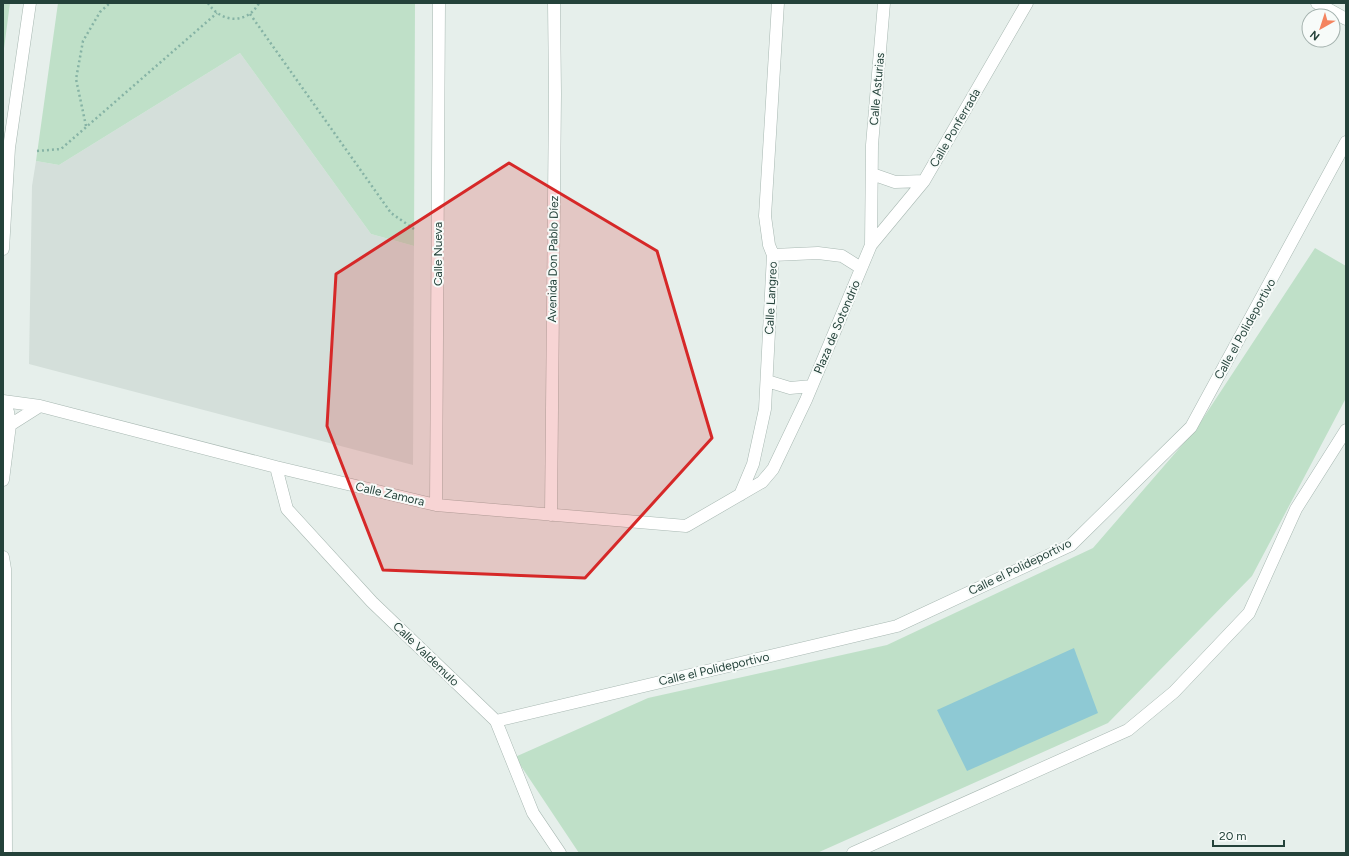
<svg xmlns="http://www.w3.org/2000/svg" width="1349" height="856" font-family="Figtree,sans-serif">
<rect width="100%" height="100%" fill="#e6efeb"/>
<!-- built -->
<path fill="#d4dfda" d="M240,53L371,234L414,246L413,465L29,364L32,186L36,161L59,165Z"/>
<!-- green -->
<path fill="#bfe0c8" d="M3,3H10L3,56Z
M58,3H415L414,246L371,234L240,53L59,165L36,161Z
M1315,248L1346,266V398L1252,576L1108,723L817,853H579L515,757L648,698L887,645L1093,548L1196,429Z"/>
<!-- water -->
<path fill="#8ec9d4" d="M1074,648L1098,713L967,771L937,710Z"/>
<g fill="none" stroke-linecap="round" stroke-linejoin="round">
<!-- minor casing -->
<g stroke="#a8b8b2" stroke-width="13">
<path id="minor" d="M1317,3L1346,19
M872,174L895,182L924,181
M871,245L872,145L884,3
M3,249L9,148L30,3
M773,255L818,253L842,256L861,268
M767,381L790,388L812,386
M3,401L40,406L276,467L436,505L686,526L762,482L773,469L806,400L871,245L924,181L1027,3
M3,401L8,412L10,425L3,480
M10,425L40,406
M276,467L287,509L372,602L496,721L533,813L560,853
M740,495L753,464L765,409L773,255L769,245L765,216L778,3
M436,505L439,3
M551,515L555,94L554,3
M3,557L5,569L6,853
M496,721L897,626L1071,545L1191,427L1346,142
M853,853L1128,730L1174,692L1249,613L1296,509L1346,430"/>
</g>
<!-- path -->
<path stroke="#86b3a5" stroke-width="2.5" stroke-dasharray="2 3" stroke-linecap="butt" d="M208,3C221,23 247,25 259,3
M250,14L391,213L414,229
M86,126L76,79L83,41L100,12L110,3
M37,151L61,149L217,13"/>
<!-- minor -->
<use href="#minor" stroke="#fff" stroke-width="12"/>
</g>
<!-- marked area -->
<path fill="#d62828" fill-opacity="0.2" stroke="#d62828" stroke-width="3" stroke-linejoin="round" d="M509,163L657,251L712,438L585,578L383,570L327,426L336,274Z"/>
<g text-anchor="middle" dominant-baseline="central" stroke-width="4" stroke-linejoin="round" paint-order="stroke">
<!-- street labels -->
<g font-size="12" fill="#24423a" stroke="#f7fbf9">
<text transform="translate(877 89) rotate(-85)">Calle Asturias</text>
<text transform="translate(955 128) rotate(-60)">Calle Ponferrada</text>
<text transform="translate(438 254) rotate(-90)">Calle Nueva</text>
<text transform="translate(553 259) rotate(-89)">Avenida Don Pablo Díez</text>
<text transform="translate(771 298) rotate(-87)">Calle Langreo</text>
<text transform="translate(837 327) rotate(-67)">Plaza de Sotondrio</text>
<text transform="translate(1245 329) rotate(-61)">Calle el Polideportivo</text>
<text transform="translate(390 494) rotate(13)">Calle Zamora</text>
<text transform="translate(1020 567) rotate(-26)">Calle el Polideportivo</text>
<text transform="translate(426 654) rotate(44)">Calle Valdemulo</text>
<text transform="translate(714 669) rotate(-13)">Calle el Polideportivo</text>
</g>
</g>
<!-- border -->
<rect width="1349" height="856" fill="none" stroke="#24423a" stroke-width="8"/>
<!-- north arrow -->
<g transform="translate(1321 28) rotate(219)"><circle r="19" fill="#f7fbf9" stroke="#a3b1ad"/>
<path d="M0-3L7 15L0 10L-7 15Z" fill="#f4845f"/>
<text y="-6" font-size="11" font-weight="bold" text-anchor="middle" fill="#24423a">N</text>
</g>
<!-- scale -->
<path d="M1213 840v6h71v-6" fill="none" stroke="#24423a" stroke-width="2"/>
<text x="1219" y="840" font-size="12" fill="#24423a" stroke="#f7fbf9" stroke-width="3" paint-order="stroke">20 m</text>
</svg>
